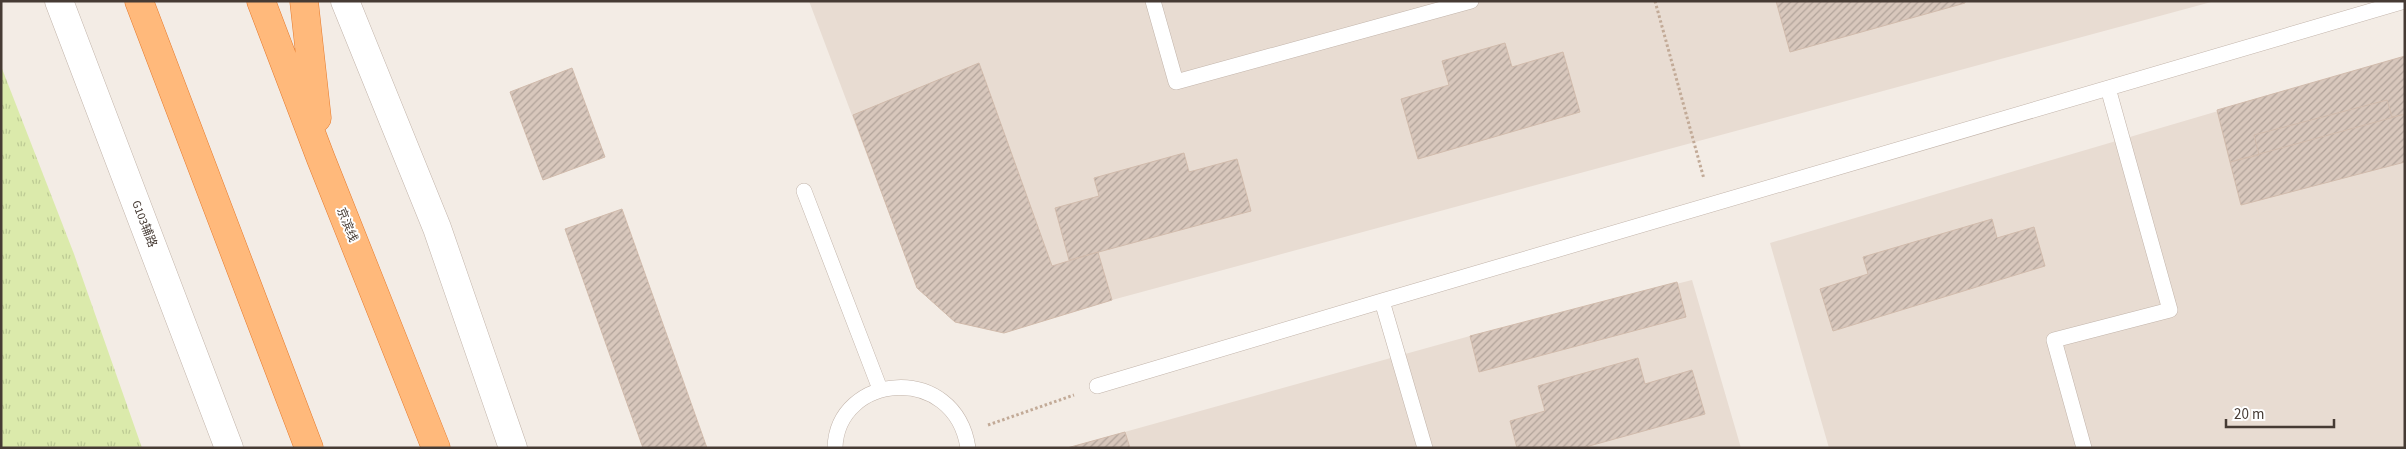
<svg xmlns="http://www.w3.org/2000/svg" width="2406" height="449" font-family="'Source Sans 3','Noto Sans SC',sans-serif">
<defs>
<pattern id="grass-tufts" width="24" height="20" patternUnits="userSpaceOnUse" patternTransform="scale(1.25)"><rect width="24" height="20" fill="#dbeaab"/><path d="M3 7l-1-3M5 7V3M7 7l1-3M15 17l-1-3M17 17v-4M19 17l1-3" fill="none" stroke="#bdca94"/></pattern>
<pattern id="building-hatch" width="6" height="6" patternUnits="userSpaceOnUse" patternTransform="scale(1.25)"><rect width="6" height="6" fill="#d8c7bc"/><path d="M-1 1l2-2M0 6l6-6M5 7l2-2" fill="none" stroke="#b1a39a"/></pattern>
</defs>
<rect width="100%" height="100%" fill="#f3ece5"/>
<!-- residential -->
<path fill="#e8dcd2" d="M809,1H2215L1112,300L1004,333L955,322L917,288Z
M2405,56V448H1829L1770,243Z
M1692,280L1741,448H1067L1470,336Z"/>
<!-- grass -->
<path fill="url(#grass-tufts)" d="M1,66L74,254L142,448H1Z"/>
<!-- building -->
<path fill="url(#building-hatch)" stroke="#d1bbac" d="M1776,1H1965V3L1790,52Z
M1505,43L1512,67L1563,52L1580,112L1418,159L1401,99L1449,85L1442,61Z
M2405,56V114L2230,162L2217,110Z
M979,63L1052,266L1098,252L1112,300L1004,333L955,322L917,288L853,115Z
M572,68L605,157L543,180L510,92Z
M2387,100L2392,117L2405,114V162L2241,205L2230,162L2259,155L2254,135Z
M1184,153L1189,172L1237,159L1251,211L1069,260L1055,208L1099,196L1094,178Z
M622,209L707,448H643L565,229Z
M1992,219L1997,238L2034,227L2045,266L1833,331L1820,289L1868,274L1863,257Z
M1677,282L1686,317L1479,372L1470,336Z
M1638,358L1645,384L1692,370L1705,414L1582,448H1517L1510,421L1545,411L1538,386Z
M1125,432L1130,448H1067Z"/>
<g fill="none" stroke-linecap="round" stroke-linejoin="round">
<!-- service casing -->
<g stroke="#c2b4aa" stroke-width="16">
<path id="service" d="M1153,1L1176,82L1471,1
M804,191L880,389
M1382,301L1425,448
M1097,386L1382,301L2405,1
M835,448C837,373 955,362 968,448
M2084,448L2054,340L2170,310L2108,88"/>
</g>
<!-- tertiary casing -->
<g stroke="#c2b4aa" stroke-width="29">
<path id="tertiary" d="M59,1L229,448
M345,1L437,228L513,448"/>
</g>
<!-- trunk casing -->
<g stroke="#e57a2d" stroke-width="29">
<path id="trunk" d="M139,1L309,448
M261,1L321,159L436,448
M304,1L317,118"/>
</g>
<!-- path -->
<path stroke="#c2aa97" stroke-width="3" stroke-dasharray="2.5 2.5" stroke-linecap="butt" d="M1655,1L1704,179
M988,425L1074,395"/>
<!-- service -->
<use href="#service" stroke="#fff" stroke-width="15"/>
<!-- tertiary -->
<use href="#tertiary" stroke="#fff" stroke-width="28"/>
<!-- trunk -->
<use href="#trunk" stroke="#ffb97b" stroke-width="28"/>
</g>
<g text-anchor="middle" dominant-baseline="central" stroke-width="4" stroke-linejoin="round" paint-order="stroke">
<!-- street labels -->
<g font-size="12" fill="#463b34" stroke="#fff">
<text transform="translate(144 224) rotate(69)">G103辅路</text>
<text transform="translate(347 225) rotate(68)">京滨线</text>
</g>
</g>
<!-- border -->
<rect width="2406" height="449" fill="none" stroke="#463b34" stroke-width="5"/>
<!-- scale -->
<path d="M2226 419v8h108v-8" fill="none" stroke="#463b34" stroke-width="2.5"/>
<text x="2234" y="419" font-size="15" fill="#463b34" stroke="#ffffff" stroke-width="4" paint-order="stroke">20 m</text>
</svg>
